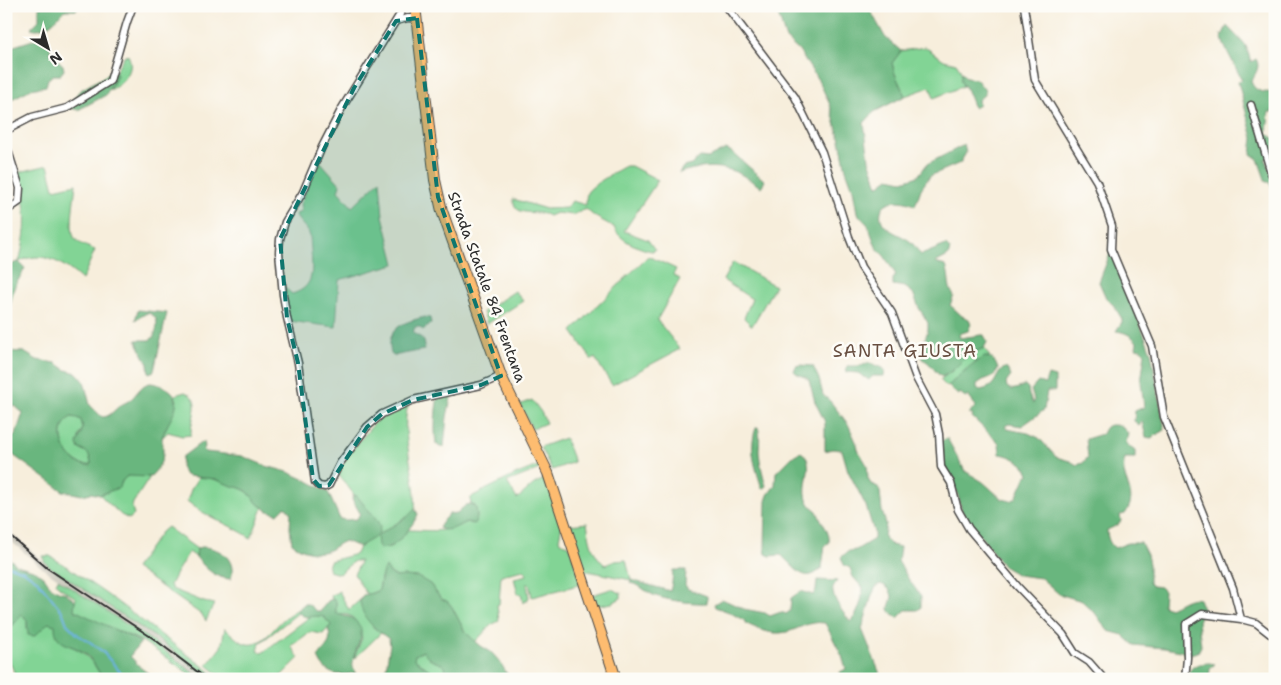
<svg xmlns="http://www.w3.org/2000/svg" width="1281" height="685" font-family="'Shantell Sans',sans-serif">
<rect width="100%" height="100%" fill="#fdfcf7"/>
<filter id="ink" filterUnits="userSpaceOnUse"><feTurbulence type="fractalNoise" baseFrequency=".02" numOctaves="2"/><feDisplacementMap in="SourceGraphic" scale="10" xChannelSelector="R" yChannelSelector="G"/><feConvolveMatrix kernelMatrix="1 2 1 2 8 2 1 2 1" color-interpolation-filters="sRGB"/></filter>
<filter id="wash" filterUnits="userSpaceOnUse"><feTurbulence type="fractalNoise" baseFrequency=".0096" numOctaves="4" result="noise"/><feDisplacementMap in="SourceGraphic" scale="20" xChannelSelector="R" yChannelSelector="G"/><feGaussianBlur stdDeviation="1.12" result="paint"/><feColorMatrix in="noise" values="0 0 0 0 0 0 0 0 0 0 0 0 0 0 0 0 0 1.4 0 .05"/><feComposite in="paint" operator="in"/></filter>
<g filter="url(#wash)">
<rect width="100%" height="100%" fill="#f7eedc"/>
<!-- industrial -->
<path fill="#c8c4b8" d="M6,529L49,566L155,637L211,679H201L152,641L45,570L6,537Z"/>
<!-- green -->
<path fill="#82d495" stroke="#568060" d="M925,47L944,60L956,63C965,75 959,75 963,86L934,98L930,87L905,96L895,74L892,63L901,51Z
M128,55C136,70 123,84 110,90L117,76L115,72L124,56Z
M319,160L340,184L338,191L352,207L380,180L383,216L395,264L339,280L336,327L289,321L284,287L292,294C316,287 312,269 311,249C310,244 311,237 309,233C305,225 298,223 296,214L301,212L300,204Z
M48,165L54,189L76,184C75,196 69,226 74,237C78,244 88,247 95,250L82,280C65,264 42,249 19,262C28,228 28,207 16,173Z
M626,166H631L658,180L624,231L648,240L655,250L652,251C640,249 618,240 614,227L594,216L586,209L573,215L556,213L549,216C537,208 515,220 513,199L546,209L567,208L572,201L586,205C586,202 586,196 587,193C589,187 619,169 626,166Z
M648,256L676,269L673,275L680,279L657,320L680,349L612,385L595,358L592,360L572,331Z
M733,262L775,286L752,326L744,318L752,299L723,280Z
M515,291L523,301L487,324L483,312Z
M984,348L990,357C976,356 958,378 947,387L940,380L953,370L968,355Z
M185,392C204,400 190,418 191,435L182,436L168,432L162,438L177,401L175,395Z
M532,400L541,412L546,423L532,429L520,405Z
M409,404C398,425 418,483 415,509L407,517L378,535L392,546L407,530C430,530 445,534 466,522L472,524L476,521L477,514L474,505L471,504L470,499L473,496L517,474L540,465L542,468L507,482L517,499L534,484L546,478L562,524L559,539L560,542L569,545L582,584L532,597L529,584H527L529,598L523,603L521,594H518L514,578L527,575L526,572L524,570L501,575L499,604L497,605L499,621L491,625L475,642L465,632L452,607L447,601L441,599L430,584L406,576L397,577L389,572L386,568L381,577L379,590L367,595L354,574L359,565L360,561H354L339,574L329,571L328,567L330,561L356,554L359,547L362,546L372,513L364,507L337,473L342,462L377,420Z
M71,417L77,418L81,420L83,428L79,436V449C88,451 90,455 91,465C68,468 50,431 71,417Z
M565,438L574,462L552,470L540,447Z
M131,475L150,477L133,503L132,507L134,515L129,519L121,515L100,495L120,487C122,481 124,477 131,475Z
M199,476C209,477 242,487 249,493C254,498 257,504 263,508L251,538C230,524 205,517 187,501L192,487Z
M587,523C590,540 591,553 605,565L615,561L626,560L631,580L583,570L569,525Z
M167,527L197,549L196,557L189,552L176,573L170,585L172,589L204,602L214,604L206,621L202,615L135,568L161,532Z
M42,556H50L69,568L116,601L220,679H211L155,637L49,566L45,562Z
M58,579L152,641L201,679H197L142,641L106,626L73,610L76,598L59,587L56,583Z
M611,589L621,593V598L612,603L596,606L592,595Z
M339,591L349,610L362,598L360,602L373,627L381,633L353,660L362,638C359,630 357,618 348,615C343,614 341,616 335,613L336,601L332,599L331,596Z
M298,609V613L260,643L258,651L262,653L308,618L314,615L324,617L331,625L323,634L310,632L291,646L299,658L278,679H224L207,665L221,647L225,628C231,634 239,642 247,644C262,647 275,626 285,618C289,614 294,612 298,609Z
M22,614L27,620V629L35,636L48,623L56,625L68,645C87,652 92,661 103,679H17L6,653V625L10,629Z
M424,651L431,660L444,665L450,679H437L431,671L414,659L415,655Z"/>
<!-- forest -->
<path fill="#69b67e" stroke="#4a7054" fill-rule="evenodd" d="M78,6L76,10H65C56,19 45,33 31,28L39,20V7Z
M769,6H868L885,37L901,51L892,63L895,74L905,96L874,112L864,123L869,160L878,186L889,178L903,181L918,176L927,164L964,145L966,153L960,163L930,176L921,189L915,206C903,198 877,198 881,219C884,231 903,235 911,242C915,246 918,251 921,255L946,245L950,249L948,256L935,263L946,266C951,279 946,284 954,296L950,305L962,316L969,319L971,324L968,331L959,334L960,338L981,335H984L987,342L984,348L968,355L953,370L942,377C934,372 932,363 922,359L920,354L928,330V323L919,308L913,293L905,287L893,285V279L896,275L885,257L876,247L868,225L857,213L853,189L846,170L840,140L830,105L820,83L799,51L786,39L779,17Z
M1227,26L1246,46L1251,62L1256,59C1261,67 1255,74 1251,81C1254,92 1265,94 1275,91V112H1269L1267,133L1275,139V157L1265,159L1275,183V193L1269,182H1266L1258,159L1251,154L1253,138L1238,82L1242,80L1224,45L1221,34L1222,36Z
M39,38L46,40L51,46L50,52L63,65L64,70L60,75H53L48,79L46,86L31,89L6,102V65L9,61L7,55L11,47Z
M115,72L117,76L116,78L106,95L78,110L70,108V105L79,91L110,73Z
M962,73L966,78L976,79L985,90V94L978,100L979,105L974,108L965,86H963C961,82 959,78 962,73Z
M726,149L732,152L765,181L761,187C752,182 743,174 733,171C716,165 696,167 679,173L683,167L691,165L700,157L708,158Z
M1111,251L1151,352L1165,430L1151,438L1146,437L1142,421L1139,425L1134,421L1135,411L1144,407L1141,382L1145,353L1141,349L1136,348L1137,342C1131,335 1125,332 1116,331L1122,322V319L1114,306L1106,298L1099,282Z
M19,262L25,268L14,288L8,314L10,322L6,327V274C9,267 11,263 19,262Z
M138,310L167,313L154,371L149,373L148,364L136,340H149L153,338C158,328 160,315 147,313L135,320Z
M425,317L430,318L431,323L423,330L419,327H415L413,333C421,337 427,340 424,350L393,356L391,354C385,328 403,322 425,317Z
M6,351L24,352L37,360L56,363L66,370L77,373L84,381L90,405L102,417C111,417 113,410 121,405C124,403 128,402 131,399C137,394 142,383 151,383C158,384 167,387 172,392C184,405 167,422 163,435C161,440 163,445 163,450C164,461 157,470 150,477L127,476L122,481L120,487L100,495L91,493L82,495L63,491L6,450V445L16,434L23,413L15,406L6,407ZM71,417L77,418L81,420L83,428L77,444L79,449C88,451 91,456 91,465C68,468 50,431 71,417Z
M984,357C993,357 995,361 998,369L994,376L983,380L977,384V388L980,390C998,387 993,377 1004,368L1007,369L1011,376L1006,383L1007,387C1012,392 1019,388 1025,385L1028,388L1029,395L1033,404L1034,400L1031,390L1038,382L1045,384L1048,375L1055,377V391H1047L1044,410L1036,416L1022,426L1009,424L1005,426L1007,429L1028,433L1039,438L1056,457L1070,461L1077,465L1083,463L1088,457L1086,439L1102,434C1106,424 1109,424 1121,426L1128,433L1126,444L1135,451V458H1125C1118,482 1141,492 1125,514L1120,515L1121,521L1118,525L1107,530C1107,536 1109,544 1115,548L1128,543H1141L1147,555L1149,564V583L1152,586L1160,587L1164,591L1163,605L1166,608C1177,608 1187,595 1199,599L1203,609L1198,621L1201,646L1198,652L1186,655L1181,651L1164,648L1134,645L1123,635L1108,631L1095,613L1082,601L1059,594L1041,578L1018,575L1003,566L982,538L969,525L962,512L957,491C944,481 941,459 937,444L947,438L965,471L983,482L1002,499L1011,501L1016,498L1026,476L1029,475C1028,464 1010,455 1000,454L999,443L972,417L973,415L969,414L976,406L968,396L965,398L961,393L958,395L948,386L963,372Z
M870,363L883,368L885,371L884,376H873L869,380L858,373L846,372L847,366H859Z
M800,365L813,366L819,379L823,395L830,401L848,424L857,444L858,450L867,465L868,479L871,484L878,487L880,492L882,511L886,524L884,536L885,539L891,545L900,547L898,561L909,580L921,596V607L918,610H906L898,618C884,608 890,609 892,596C890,589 887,586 880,584L876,587L872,595L862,629L882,679H842L840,672L846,669L842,656L825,623C806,620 797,632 780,633C769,634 755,628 745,623V621L729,612L715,607L714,604L722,599L744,609L765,613L770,616L781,612L786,614L790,611L791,598L801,591L813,595L816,590L817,580L837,581C836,583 833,586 833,588C831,597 845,616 851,622C859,612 862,600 863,588L853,577L850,568L844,565L841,557L849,551L856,550L874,539V532L866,506L848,471L842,450L833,449L825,451V422L815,402L809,380C804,375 798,376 794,371L796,366Z
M452,393L447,417L444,447H440L436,444C434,429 435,412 438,396Z
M758,427C761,437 759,443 759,452C760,464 763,475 766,486L762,489C756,468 748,450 756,428Z
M202,442H204L205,447L203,449L206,452L242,456L266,466L288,472L308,481L328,492L340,519L346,520L357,519L360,513L352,499L353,495L357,496L378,522L380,527L378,535L407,517L415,509L418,514C415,523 400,541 392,546C388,548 384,548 380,549L378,545L377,536L359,547L345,541C339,543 336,546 331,549C319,556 302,551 292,543L290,528L291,512L285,507L278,514L268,511L258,504L247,491L240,488L229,485L215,479L188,476L184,474L181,466L182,457Z
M801,452C821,465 791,494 817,511C820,521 831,532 829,543L825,545L822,568C804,586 795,567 781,555L770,556L766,554L765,548L766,501L768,495L775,485L776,472C786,466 790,455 801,452Z
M471,504L476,507L477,518L474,524L466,522C458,526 449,533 439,528L444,519L449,514L457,513L466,505Z
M201,547C219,547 237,558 231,579C216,579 205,568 196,557L197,549Z
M6,556L17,565L36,571L44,577L50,586L58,591L66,593L75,601L74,610L141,642L130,656L141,668L156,679H103C98,671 94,662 87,655C75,643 54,648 55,625L48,623L35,636L28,635L27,620L22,614L10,629L6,625Z
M386,567L389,572L396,577L405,576L418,577L430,584L441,599L447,601L452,607L465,632L481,646L491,652L500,662L510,679H450L444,665L431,660L423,651L415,655L414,659L431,671L437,679H378L386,668L390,645L389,639C374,628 363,620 360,602L363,595L373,593L379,590L383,570Z
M673,570H686L685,585L688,589L707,596V603C694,604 658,600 648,592C639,587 642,586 630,583L631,580L670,591L672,583Z
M332,599L336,601V613C342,617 347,615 353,619C371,632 354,646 353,662C352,666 354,669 356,673C337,676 326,676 318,657C326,645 333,644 328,629L331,625L324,617C314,614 305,621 298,612V609L304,604H308L316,611H320L328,601Z
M1209,663L1215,664L1210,668L1209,679H1187C1190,665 1196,664 1209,663Z"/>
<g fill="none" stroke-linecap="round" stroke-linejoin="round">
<!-- stream -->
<path stroke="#6db3e4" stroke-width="2" d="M6,565L24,571L38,581L62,611L67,624L78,635L90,642L103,652L126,679"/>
</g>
</g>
<g filter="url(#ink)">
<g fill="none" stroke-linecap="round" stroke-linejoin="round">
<!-- minor casing -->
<g stroke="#4a4846" stroke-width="9">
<path id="minor" d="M405,6L342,108L322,147L303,192L285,222L280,239L279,252L283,295L287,318L298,363L315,482L319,486L325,487L329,485L340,463L367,427L382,414L413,400L481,385L501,376
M726,6L795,97L822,152L849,237L861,267L892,313L916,378L935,414L939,434L941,467L951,483L958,510L969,529L1018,587L1063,634L1075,653L1089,662L1104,679
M1024,6L1035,80L1097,182L1112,226L1111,249L1152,346L1164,417L1233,588L1241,619L1202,614L1186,624L1187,658L1185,679
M396,21L408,18H417
M1251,105L1271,173L1275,181
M6,133L7,130L32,117L67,108L110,81L127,22L133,6
M6,144L20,188L19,202L6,211
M1241,619L1256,623L1270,634L1275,635"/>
</g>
<!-- primary casing -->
<g stroke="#4a4846" stroke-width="12">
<path id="primary" d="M415,6L435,180L442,211L501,376L548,473L616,679"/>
</g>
<!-- minor -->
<use href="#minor" stroke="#fff" stroke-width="6"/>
<!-- primary -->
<use href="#primary" stroke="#fdbc70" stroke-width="10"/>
<!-- rail -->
<path stroke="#2b2b2b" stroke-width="2" d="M6,532L47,568L154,639L207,679"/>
</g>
</g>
<!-- marked area -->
<path fill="#0f766e" fill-opacity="0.2" stroke="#0f766e" stroke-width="4" stroke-dasharray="10 6" stroke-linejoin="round" d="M417,18L438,197L501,376L481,385L413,400L382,414L367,427L329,485L319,486L313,479L298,363L287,318L280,239L354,88L396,21Z"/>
<g text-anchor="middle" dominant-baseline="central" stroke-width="5" stroke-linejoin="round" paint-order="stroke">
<!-- street labels -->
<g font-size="15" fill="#2b2b2b" stroke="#fdfcf7">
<text transform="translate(487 287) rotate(70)">Strada Statale 84 Frentana</text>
</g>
<!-- quarter labels -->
<g font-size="18" letter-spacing="1" fill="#684f41" stroke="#fdfcf7">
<text x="905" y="351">SANTA GIUSTA</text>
</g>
</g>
<!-- margin -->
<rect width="1281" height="685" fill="none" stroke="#fdfcf7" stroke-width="25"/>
<!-- north arrow -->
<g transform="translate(48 48) rotate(142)" stroke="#fdfcf7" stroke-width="4" paint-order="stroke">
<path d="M0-4L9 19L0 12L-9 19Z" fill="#2b2b2b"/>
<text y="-8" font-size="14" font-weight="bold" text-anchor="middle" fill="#2b2b2b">N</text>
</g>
</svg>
